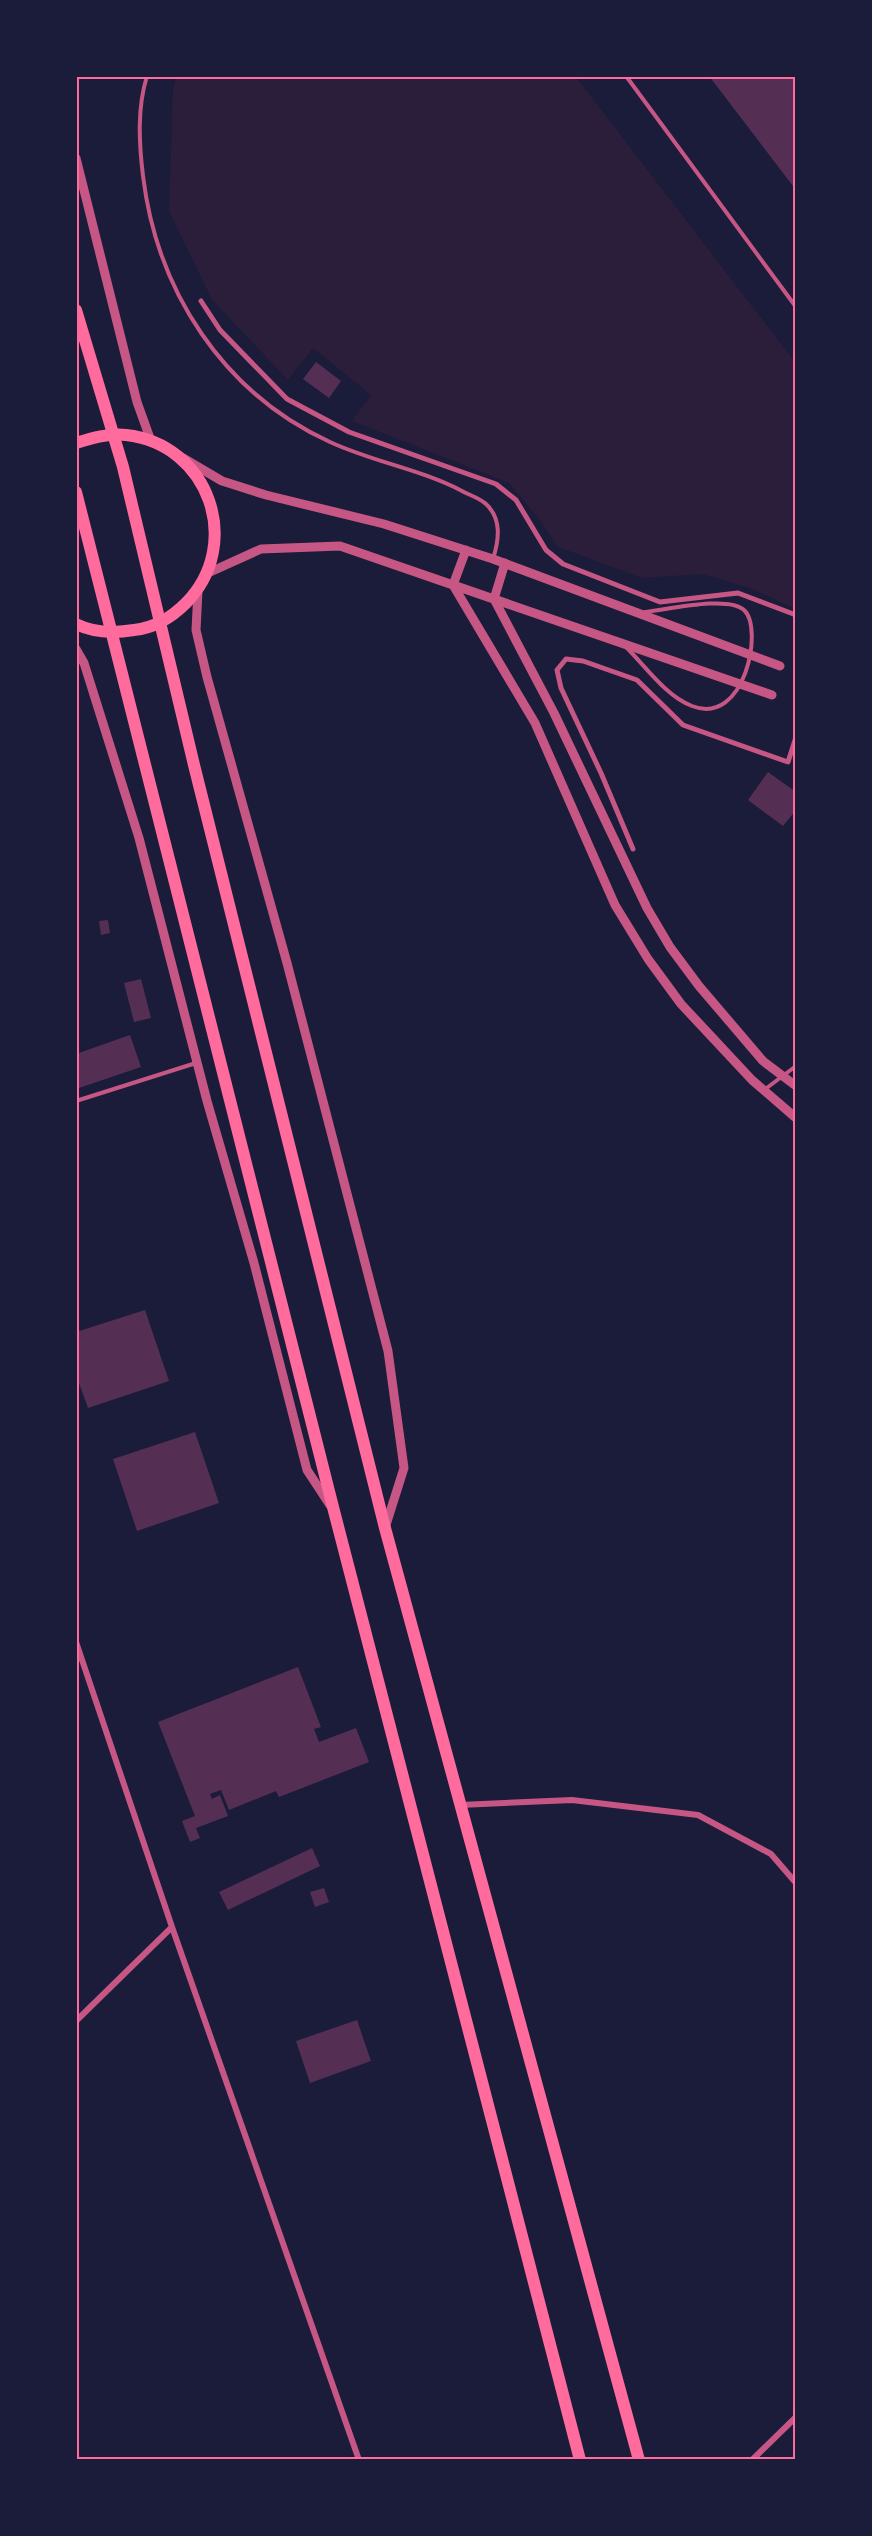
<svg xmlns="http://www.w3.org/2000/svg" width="872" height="2536" font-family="Barlow,sans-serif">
<rect width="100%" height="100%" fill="#1b1b3a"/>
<!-- green -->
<path fill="#2a1e3b" d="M177,76L576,77L795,362V609L753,589L702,574L642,578L558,547L542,523L509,483L352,421L371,395L313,348L288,380L212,300L169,211L173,88Z"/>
<!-- building -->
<path fill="#542f53" d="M709,76H796V190Z
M316,362L341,381L329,398L303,379Z
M768,772L796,792V810L783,826L748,800Z
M108,920L110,933L101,935L99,921Z
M141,979L151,1018L134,1022L124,983Z
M130,1035L141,1067L76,1089V1054Z
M145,1310L169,1381L88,1408L76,1375V1332Z
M195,1432L219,1503L137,1531L113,1459Z
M298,1667L321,1727L314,1729L319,1742L356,1728L369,1762L279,1797L276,1791L229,1810L221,1790L210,1794L212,1799L220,1795L228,1816L196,1828L200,1838L190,1842L182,1821L195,1816L158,1722Z
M312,1848L320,1866L228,1910L219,1892Z
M324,1888L329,1902L315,1907L310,1892Z
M357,2020L371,2061L310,2083L296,2041Z"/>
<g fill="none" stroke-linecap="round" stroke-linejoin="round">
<!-- service -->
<path stroke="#c65784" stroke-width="4" d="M147,76C137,108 139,143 143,176C157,291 223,393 330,442C373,462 420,469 462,491C469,495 480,498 486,504C502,519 499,540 493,559
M626,76L796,307
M627,648C646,667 666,696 692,706C745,727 764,628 744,610C728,595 666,610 645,612
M764,1090L796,1066
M76,1101L196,1063"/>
<!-- pedestrian -->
<path stroke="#c65784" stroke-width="5" d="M201,301L220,330L287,399L349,432L496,484L516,500L546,550L563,564L660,602L738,593L796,615
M633,849L601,773L561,688L557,670L566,659L583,661L637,680L683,725L788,762L796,737"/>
<!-- minor -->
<path stroke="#c65784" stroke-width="6" d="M76,1642L172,1927L359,2460
M460,1805L572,1800L698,1815L771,1854L796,1883
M76,2021L172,1927
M752,2460L796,2417"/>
<!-- tertiary -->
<path stroke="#c65784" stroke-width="9" d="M76,158L137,402L151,441
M183,458L222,481L266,495L384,524L493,559L780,666
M466,550L453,585L535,723L615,905L648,959L681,1004L752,1080L796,1118
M505,563L494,599L554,713L647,908L670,947L699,986L763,1061L796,1086
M208,573L261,549L340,546L772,695
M198,591L196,630L207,677L287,963L388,1351L404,1468L385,1528
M76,649L84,663L139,838L207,1101L254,1263L307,1470L330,1505"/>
<!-- primary -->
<path stroke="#ff6b9d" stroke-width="12" d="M76,443C92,438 109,433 126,435C209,444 244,544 186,603C172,617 154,628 134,630C116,633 94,633 76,624"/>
<!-- trunk -->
<path stroke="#ff6b9d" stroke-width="12" d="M76,310L123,467L194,765L385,1528L639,2460
M76,492L334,1511L580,2460"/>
</g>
<!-- border -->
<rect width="872" height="2536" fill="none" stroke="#1b1b3a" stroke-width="156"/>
<rect x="78" y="78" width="716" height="2380" fill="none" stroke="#ff6b9d" stroke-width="2"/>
</svg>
